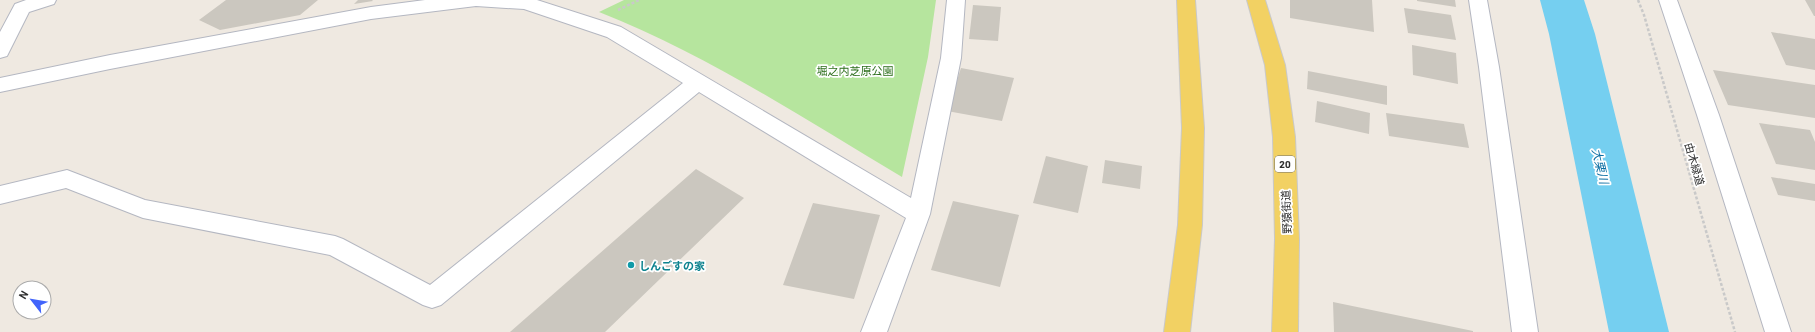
<svg xmlns="http://www.w3.org/2000/svg" width="1815" height="332" font-family="Barlow,'Noto Sans JP',sans-serif">
<rect width="100%" height="100%" fill="#efe9e1"/>
<!-- green -->
<path fill="#b6e59e" d="M624,0H936L928,57L902,177C803,118 706,54 599,12Z"/>
<g fill="none" stroke-linecap="round" stroke-linejoin="round">
<!-- river -->
<path fill="#75cff0" fill-rule="evenodd" d="M1540,0H1584L1595,34L1669,332H1609L1549,34Z"/>
</g>
<!-- building -->
<path fill="#cbc7bf" d="M226,0H318L300,15L220,30L199,20Z
M358,0H372L373,1L354,4Z
M1290,0H1372L1374,32L1290,18Z
M1417,0H1455L1456,7L1417,1Z
M1805,0H1815V16H1814Z
M973,5L1001,7L998,41L969,39Z
M1404,8L1451,15L1456,40L1408,33Z
M1771,32L1815,39V70L1786,65Z
M1412,45L1456,53L1458,84L1413,75Z
M961,68L1014,78L1002,121L947,111Z
M1713,70L1815,85V118L1728,105Z
M1308,71L1387,86V105L1307,89Z
M1317,101L1370,113L1369,134L1315,122Z
M1386,113L1464,124L1469,148L1389,136Z
M1759,123L1810,130L1815,142V170L1776,164Z
M1046,156L1088,166L1078,213L1033,203Z
M1105,160L1142,166L1140,189L1102,183Z
M696,169L744,198L605,332H510Z
M1771,177L1815,184V201L1778,195Z
M953,201L1019,215L1000,287L931,270Z
M813,203L880,215L854,299L783,285Z
M1333,302L1473,331V332H1334Z"/>
<g fill="none" stroke-linecap="round" stroke-linejoin="round">
<!-- minor casing -->
<g stroke="#b4b7c1" stroke-width="2">
<path id="minor" d="M26,0H56L54,4L29,12L7,56L0,58V32L15,4Z
M425,0H537L621,27L911,198L941,58L947,0H965L961,58L930,214L887,332H861L906,218L699,92L441,305L432,308L423,305L330,255L143,218L66,188L0,204V186L67,170L145,200L335,236L343,239L430,285L683,83L607,37L524,9L476,6L371,19L110,69L0,92V78L110,55L371,7Z
M1469,0H1487L1499,67L1538,332H1512L1479,67Z
M1659,0H1677L1719,115L1791,332H1765L1697,115Z"/>
</g>
<!-- major casing -->
<g stroke="#c9c9c9" stroke-width="2">
<path id="major" d="M1177,0H1195L1204,128L1202,225L1190,332H1164L1178,225L1182,128Z
M1247,0H1265L1285,65L1295,137L1299,239L1298,332H1272L1275,239L1273,137L1265,65Z"/>
</g>
<!-- path -->
<path stroke="#c9c9c9" stroke-width="2.5" stroke-dasharray="3 2" stroke-linecap="butt" d="M1638,0L1644,15L1735,332
M618,10L639,0"/>
<!-- minor -->
<use href="#minor" fill="#fff" fill-rule="evenodd"/>
<!-- major -->
<use href="#major" fill="#f2d163" fill-rule="evenodd"/>
</g>
<!-- markers -->
<circle fill="#0f9aa8" stroke="#fff" stroke-width="1.5" cx="631" cy="265" r="4"/>
<g text-anchor="middle" dominant-baseline="central" stroke-width="3.5" stroke-linejoin="round" paint-order="stroke">
<!-- shield labels -->
<rect fill="#fff" stroke="#6d6d6d" stroke-width="1" x="1275" y="156" width="20" height="16" rx="3"/>
<g font-size="10" font-weight="bold" fill="#2e2e2e">
<text x="1285" y="164">20</text>
</g>
<!-- park labels -->
<g font-size="11" fill="#2c6e1b" stroke="#fff">
<text x="855" y="70">堀之内芝原公園</text>
</g>
<!-- street labels -->
<g font-size="11" fill="#2e2e2e" stroke="#fff">
<text transform="translate(1695 164) rotate(74)">由木緑道</text>
<text transform="translate(1286 212) rotate(-92)">野猿街道</text>
</g>
<!-- culture labels -->
<g font-size="11" font-weight="bold" fill="#0d838f" stroke="#fff" text-anchor="start">
<text x="639" y="265">しんごすの家</text>
</g>
<!-- water labels -->
<g font-size="12" font-style="italic" fill="#0d6fa3" stroke="#fff">
<text transform="translate(1601 166) rotate(77)">大栗川</text>
</g>
</g>
<!-- north arrow -->
<g transform="translate(32 300) rotate(301)"><circle r="19" fill="#ffffff" stroke="#ababab"/>
<path d="M0-3L7 15L0 10L-7 15Z" fill="#4264fb"/>
<text y="-6" font-size="11" font-weight="bold" text-anchor="middle" fill="#2e2e2e">N</text>
</g>
</svg>
